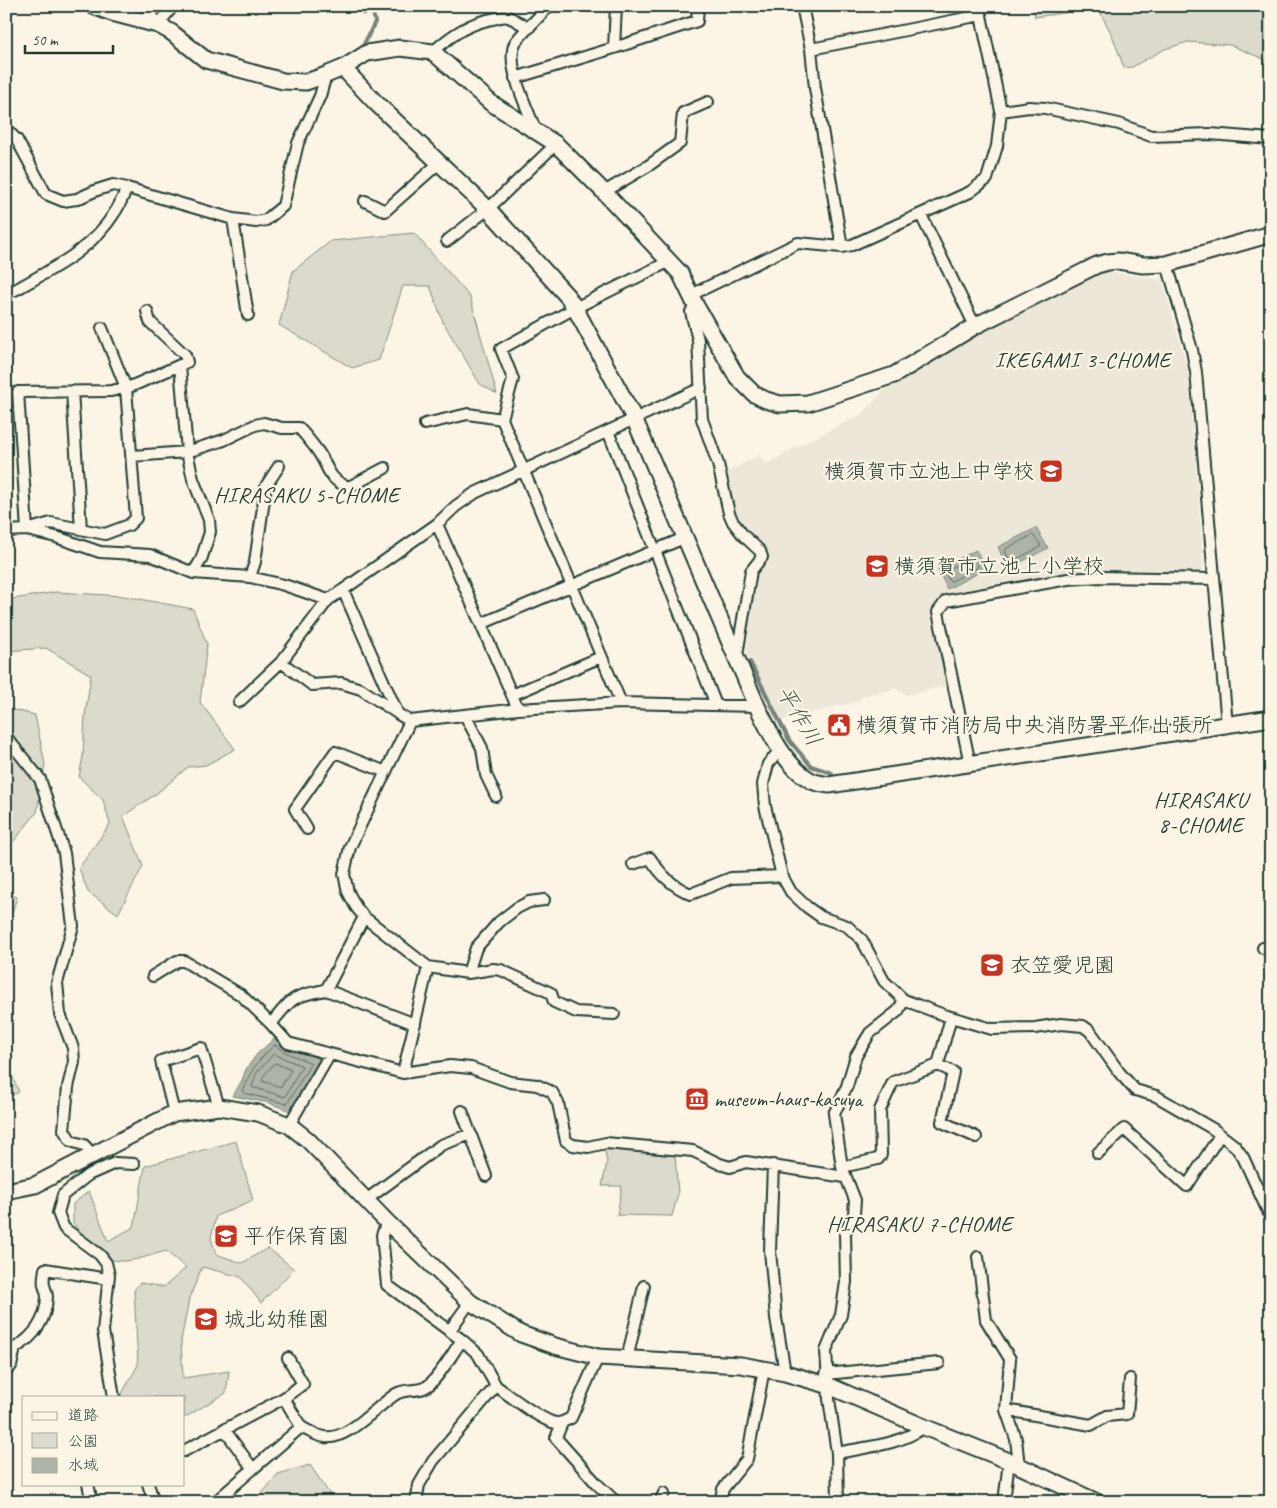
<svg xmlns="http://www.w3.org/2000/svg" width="1277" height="1508" font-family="Caveat,'Klee One',sans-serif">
<rect width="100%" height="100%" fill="#fcf5e5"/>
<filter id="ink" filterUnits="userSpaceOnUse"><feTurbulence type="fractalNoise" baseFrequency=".02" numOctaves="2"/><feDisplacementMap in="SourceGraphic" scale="10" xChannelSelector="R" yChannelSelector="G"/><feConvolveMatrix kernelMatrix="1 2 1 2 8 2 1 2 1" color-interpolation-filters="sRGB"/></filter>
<g filter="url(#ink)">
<!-- built -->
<path fill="#ece7d8" d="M1103,271L1162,280L1188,370L1204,568L1200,572L1075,577L937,600L933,610L948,686L906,695L897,689L863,696L857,702L775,722L767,708L746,657L753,593L758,575L769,554L759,547V540L751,534L738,517L727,472L760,455L765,465L802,444L862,414L893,381L903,380L991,325Z"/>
<!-- green -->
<path fill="#dcdacc" stroke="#7e8c80" d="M1033,6H1271V62L1230,45L1188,42L1165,49L1132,67L1124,68L1112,35L1098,8L1035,17Z
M414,233L470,297L497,394L480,384L443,322L430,286H403L379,360L352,368L279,325L293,271L331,241Z
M56,592L124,596L193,609L207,644L200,702L235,749L206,765L188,767L156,794L123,816L143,866L118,914L88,892L79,868L110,824L103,800L79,777L83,756L85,716L91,675L46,648L6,651V600Z
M6,708L35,715L45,764L37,812L15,840L6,846Z
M6,893L17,897L6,933Z
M6,1046L12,1075L19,1092L6,1098Z
M236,1141L253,1200L216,1216L211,1238L216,1254L242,1263L268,1248L294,1269L261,1303L241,1277L202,1267L189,1299L181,1341L183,1378L229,1371L226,1393L184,1418V1397H120L138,1365L134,1290L140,1283L164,1287L186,1268L166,1251C150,1255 130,1264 113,1260C98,1256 82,1234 73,1223V1204L89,1191L108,1241L134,1227L145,1166Z
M604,1147L675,1155L678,1194L672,1216L617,1215L622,1186H602L607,1162Z
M310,1465L335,1502H255L278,1474Z"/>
<!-- water -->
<path fill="#aeb3a7" stroke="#758479" d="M1036,528L1048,548L1008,569L998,547Z
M976,550L986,569L947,589L938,569Z
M276,1037L285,1046L320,1059L290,1111L269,1103L233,1096L242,1080L246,1069L257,1054Z"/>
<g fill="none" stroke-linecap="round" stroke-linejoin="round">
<!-- shore -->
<path stroke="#586c62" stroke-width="1" d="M1033,535L1040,544V547L1013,561H1010L1005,551L1006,549Z
M972,557L975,558L978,565L977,568L952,581L949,580L945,573L946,571Z
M275,1045L283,1051L311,1063L287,1104L244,1093L242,1091C250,1072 259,1058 275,1045Z
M274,1054L302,1066L285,1097L252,1087L256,1074Z
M275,1063L291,1070L281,1087L262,1081L263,1077Z"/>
<!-- stream -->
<path stroke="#758479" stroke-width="4" d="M361,50L375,22L372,6
M750,662L789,740L811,766L832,773"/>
<!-- street casing -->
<g stroke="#1f3d34" stroke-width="14">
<path id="street" d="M146,6L158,25L173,6
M364,6L365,8
M802,6L811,49L815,88L842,247
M614,48L697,21L698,6
M811,49L981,15
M433,52C452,34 471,22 497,18C501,17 505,16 508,17C515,19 522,25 529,28
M515,78L614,48L616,6
M1001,111L1029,107L1045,108L1119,124L1151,136L1210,134L1271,139
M6,129L17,140L46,194L63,201L77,199L97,190L113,185L127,188
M536,131C528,110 505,65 515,43C519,36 542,14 549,6
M604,192L648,166L680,143L683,113L708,102
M365,201L385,211L439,163
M921,215L975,326
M233,219L248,315
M447,241L488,209L556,144
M1167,264L1192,350L1196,372L1227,725
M6,291L15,290C52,269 92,250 115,212C120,205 123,196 127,188L233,219L256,222L266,220L283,206L298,143L320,96L326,75
M691,295L798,243L842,247L852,245L970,192L987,179L997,146L1001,111L979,6
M696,306L691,312L698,340L702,419L718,464L729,513L733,522L743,535L760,551L762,557L751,571L737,655
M102,328L126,388L136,518L129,525L105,534L51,523L27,530L18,392L111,391L132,386L187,362L185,355L150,322L147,311
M180,365L187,452L193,479L209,520L210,532L201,560L193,573
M72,391L81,529
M425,424L468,414L502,419
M608,431L716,705
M132,456L187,452L224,440L255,425L264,423L282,428H299C306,436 313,444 319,453C329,468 328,480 349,487L385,468
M437,524L518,709
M6,531L27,530L56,537L100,552L150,555L193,573L250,577L284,585L328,600
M250,577L255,562L266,486L279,466
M343,590L437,524L456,506L475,493L701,388
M481,624L684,538
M281,662L312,685L341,683L361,689L397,713
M512,695L601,657
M239,702L281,662L328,600L343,590L398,714L410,721L518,709L621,703L757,706
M621,703L502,419L513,379L501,349L575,308L670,261
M465,715L482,748L486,775L496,796
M410,721L350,847L344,874L348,892L356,907L364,917L428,967L468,973L493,969L501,970L551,993L554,1002L576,1012L614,1014
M6,737L40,779L64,853L73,926L57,983L60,1014L73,1048L74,1062L68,1087L64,1130L71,1141L84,1145L94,1156
M781,749L768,764L763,784L765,806L782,876L791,892L807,907L821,917L847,926L862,940L884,981L904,1000L944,1015L992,1029L1035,1028L1061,1024L1083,1026L1090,1031L1119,1072L1135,1090L1156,1096L1213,1129L1235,1146L1243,1157L1271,1218
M970,764L938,612L946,601L1068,579L1101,577L1214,579
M307,829L295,809L335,752L386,772
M633,864L650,858C661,875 672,886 691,894L731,878L782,876
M1263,948L1271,947
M468,973L476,948L499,922L517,908L529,902L544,900
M153,976L177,961H184L241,995L271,1024L288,1043L403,1073L450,1066L471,1068L510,1082L537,1085L552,1092L558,1103L566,1141L573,1145L588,1147L606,1143L693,1151L720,1164L730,1167L746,1162L845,1177
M326,990L415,1024
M271,1024C292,998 292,996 326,990L364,917
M938,1065L953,1072L942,1122L976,1137
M403,1073L428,967
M462,1111L486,1176
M174,1113L161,1061L201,1048L219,1107
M289,1125L330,1054
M1098,1153L1124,1129L1187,1186L1220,1135
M773,1165L770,1250L776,1318L785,1373
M842,1167L878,1159L881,1155L880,1110L893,1082L938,1065L951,1017
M366,1200L441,1145L471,1134
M978,1257L986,1320L1010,1359L1006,1410L1016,1439L1019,1466
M450,1330L470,1302
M462,1340L478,1354L496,1386
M627,1359L644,1286
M6,1371L11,1366L15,1348C34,1337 46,1320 47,1297C47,1293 45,1289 44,1285C43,1280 44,1274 45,1269L108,1279
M826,1374L939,1363
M114,1397L103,1331L109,1275L106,1263L100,1255L64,1228L58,1213L63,1195L88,1175L115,1163L134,1164
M284,1398L301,1427
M1006,1410L1091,1425L1107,1416L1127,1414L1130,1379
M562,1423L556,1438L597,1484L616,1502
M224,1429L253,1469
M184,1451L284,1398L303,1384L288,1358
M837,1453C866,1447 900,1445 924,1427
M88,1484L92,1502
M148,1484L154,1502
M215,1502L301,1427C309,1431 316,1436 325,1437C347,1441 378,1405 396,1394C407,1387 421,1394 431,1383C443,1371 452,1354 462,1340L387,1285L382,1235L387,1222
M416,1502L419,1485L433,1461L496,1386C509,1395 541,1421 556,1423C562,1424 566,1420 571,1418L598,1357
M660,1502L664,1493
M720,1502L723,1489L747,1459L764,1369
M838,1502L837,1453L829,1399L826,1351L841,1315L846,1282L845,1233L854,1214L855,1200L842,1167L834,1114L847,1086L856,1056L870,1033L898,1011L904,1000
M1004,1502L1009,1461
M1071,1502L1073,1491"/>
</g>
<!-- secondary casing -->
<g stroke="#1f3d34" stroke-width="19">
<path id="secondary" d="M93,6L112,13L158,25L171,32L206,60L283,81L306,82L326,75L343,68L367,53L400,48L433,52L491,103L556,144L604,192L680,273L696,306L737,377L754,394L766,400L780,404L808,403L894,375L975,326L1097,265L1108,262L1118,261L1143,265L1167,264L1271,234
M343,68L375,102L488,209L568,297L575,308L634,418L757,706C769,731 785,766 810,780C815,783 823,784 829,785L1271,718
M6,1191L35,1185L174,1113L219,1107L258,1113L289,1125L308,1140L387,1222L470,1302L521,1334L555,1346L598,1357L741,1365L785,1373L827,1385L924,1427L1009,1461L1097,1502"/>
</g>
<!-- street -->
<use href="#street" stroke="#fcf5e5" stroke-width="10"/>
<!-- secondary -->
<use href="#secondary" stroke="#fcf5e5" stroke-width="15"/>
</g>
</g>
<!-- icons -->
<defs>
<g id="school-square" transform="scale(1.25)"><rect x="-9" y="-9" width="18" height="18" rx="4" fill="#c8321e" stroke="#fcf5e5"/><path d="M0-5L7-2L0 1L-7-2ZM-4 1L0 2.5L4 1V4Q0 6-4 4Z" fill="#fff"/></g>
<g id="civic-square" transform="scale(1.25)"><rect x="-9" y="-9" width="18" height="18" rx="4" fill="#c8321e" stroke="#fcf5e5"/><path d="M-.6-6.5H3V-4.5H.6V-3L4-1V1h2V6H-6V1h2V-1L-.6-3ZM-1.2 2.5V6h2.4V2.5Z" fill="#fff"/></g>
<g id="museum-square" transform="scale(1.25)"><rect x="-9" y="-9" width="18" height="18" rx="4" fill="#c8321e" stroke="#fcf5e5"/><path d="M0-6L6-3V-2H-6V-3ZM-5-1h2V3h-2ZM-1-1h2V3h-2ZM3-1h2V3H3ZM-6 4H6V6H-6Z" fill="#fff"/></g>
</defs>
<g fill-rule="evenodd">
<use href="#school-square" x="1051" y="471"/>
<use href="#school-square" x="877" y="566"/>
<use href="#civic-square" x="839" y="725"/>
<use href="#school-square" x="992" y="965"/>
<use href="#museum-square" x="697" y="1099"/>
<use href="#school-square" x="226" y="1236"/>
<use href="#school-square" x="206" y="1319"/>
</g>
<g text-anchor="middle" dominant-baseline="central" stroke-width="4.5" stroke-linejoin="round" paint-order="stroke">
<!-- poi labels -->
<g font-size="21" fill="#1f3d34" stroke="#fcf5e5" text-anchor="start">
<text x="1034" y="471" text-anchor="end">横須賀市立池上中学校</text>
<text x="894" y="566">横須賀市立池上小学校</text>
<text x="856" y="725">横須賀市消防局中央消防署平作出張所</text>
<text x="1010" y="965">衣笠愛児園</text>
<text x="714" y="1099">museum-haus-kasuya</text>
<text x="244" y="1236">平作保育園</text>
<text x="224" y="1319">城北幼稚園</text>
</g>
<!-- neighbourhood labels -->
<g font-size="22" letter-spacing="1" fill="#1f3d34" stroke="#fcf5e5">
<text x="1083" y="360">IKEGAMI 3-CHOME</text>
<text x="307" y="495">HIRASAKU 5-CHOME</text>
<text x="1201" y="800">HIRASAKU<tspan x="1201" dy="25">8-CHOME</tspan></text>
<text x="920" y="1224">HIRASAKU 7-CHOME</text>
</g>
<!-- water labels -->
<g font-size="22" font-style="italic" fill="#435a51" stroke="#fcf5e5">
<text transform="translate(799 716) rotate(59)">平作川</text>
</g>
</g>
<!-- margin -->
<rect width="1277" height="1508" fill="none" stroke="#fcf5e5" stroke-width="25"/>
<rect x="12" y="12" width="1252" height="1483" fill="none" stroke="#1f3d34" stroke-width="2" filter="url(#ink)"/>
<!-- legend -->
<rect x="22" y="1396" width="162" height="90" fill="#fcf5e5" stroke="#a4ab9e"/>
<rect x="32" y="1412" width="25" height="8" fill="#fcf5e5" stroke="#a4ab9e"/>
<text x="68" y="1420" font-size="15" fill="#1f3d34">道路</text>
<rect x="32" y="1433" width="25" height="15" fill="#dcdacc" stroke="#a4ab9e"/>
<text x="68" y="1446" font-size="15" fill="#1f3d34">公園</text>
<rect x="32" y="1458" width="25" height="15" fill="#aeb3a7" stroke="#a4ab9e"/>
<text x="68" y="1470" font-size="15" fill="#1f3d34">水域</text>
<!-- scale -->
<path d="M25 45v8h88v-8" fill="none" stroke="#1f3d34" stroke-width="2.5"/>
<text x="32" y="45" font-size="15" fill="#1f3d34" stroke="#fcf5e5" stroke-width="4" paint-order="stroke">50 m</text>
</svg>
